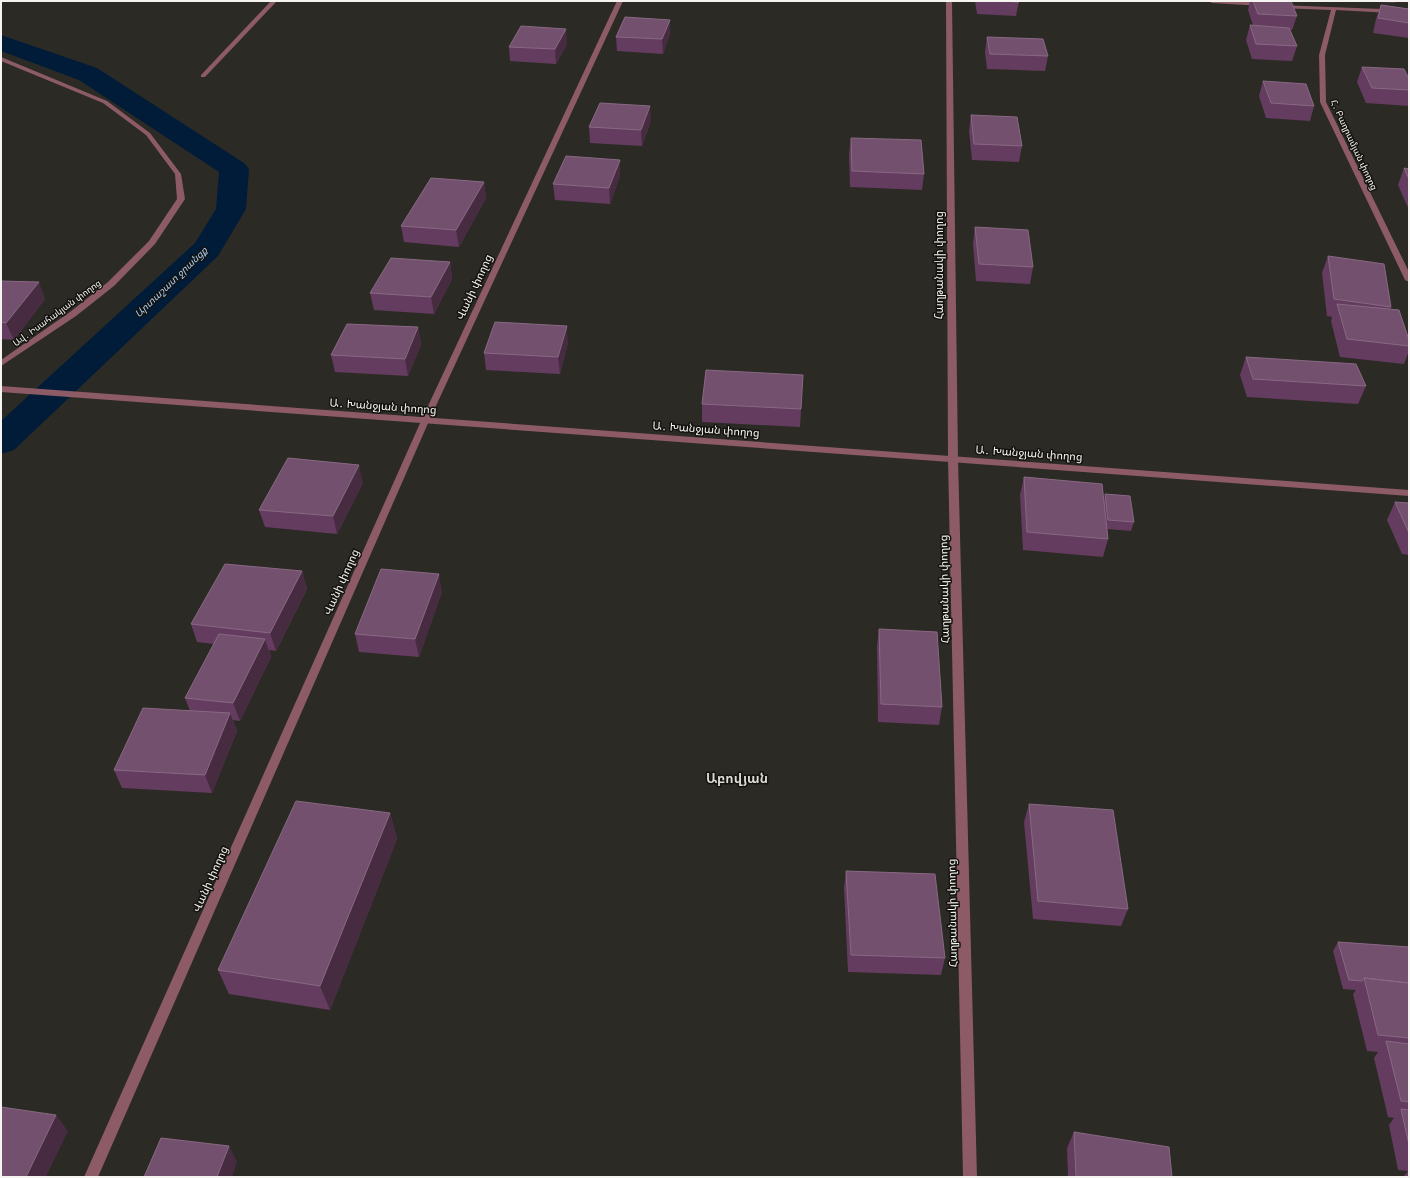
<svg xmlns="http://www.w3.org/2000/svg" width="1410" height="1178" font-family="'PT Serif','Noto Sans Armenian',serif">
<rect width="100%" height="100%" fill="#2c2a25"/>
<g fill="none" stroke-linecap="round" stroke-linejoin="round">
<!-- canal -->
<path fill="#001c39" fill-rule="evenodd" d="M1,35L97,68L244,163L249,169L246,209L218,256L14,450L1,454V421L195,243L216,209L219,172L79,80L1,51Z"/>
<!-- minor -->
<path fill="#8c5b66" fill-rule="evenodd" d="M271,1H277L205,77H201V75Z
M617,1H623L429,421L98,1177H84L421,421Z
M946,1H952L958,459L977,1177H963L948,459Z
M1209,1L1263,2L1266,4L1263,6L1212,3Z
M1277,5L1409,10V14L1336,10L1325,55L1326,102L1409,272V282L1405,280L1320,102L1319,55L1331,10L1279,8L1277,7Z
M1,57L107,101L150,133L181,174L185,199L155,244L114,286L76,316L1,366V360L70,312L108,282L149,241L177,199L175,174L146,135L103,103L1,61Z"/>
<!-- tertiary -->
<path fill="#8c5b66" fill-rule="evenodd" d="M1,386L1409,490V496L1,392Z"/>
</g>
<!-- wall -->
<path fill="#643c5f" d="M975,1H1019L1016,16L977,14Z
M1250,1H1291L1297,16L1292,30H1290L1297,46L1292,61L1252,59L1246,40L1250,25H1253L1248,10Z
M1364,1H1396L1395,3Z
M1381,5L1409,9V38L1373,33L1376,19Z
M670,20V34L663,54L617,51L616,37Z
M987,37L1048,56L1045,71L987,69L985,52Z
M567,44L556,64L510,61L509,47Z
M1362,67L1409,79V106L1366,103L1357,82Z
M1263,81L1314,106L1310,121L1266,118L1259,96Z
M971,115L1022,146L1019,162L972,160L969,131Z
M651,121L642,146L590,143L589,127Z
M851,138L924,174L922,190L850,187L849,154Z
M620,160V176L610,204L555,200L553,184Z
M1404,168L1409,169V210L1398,185Z
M484,182L486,198L459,247L404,242L401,226Z
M975,227L1033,267L1030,284L976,281L973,244Z
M1328,256L1391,307V309L1409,340V351L1404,364L1340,357L1331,321L1332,317L1327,316L1322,273Z
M450,262L452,279L434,314L374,310L370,293Z
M1,281L45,299L14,340L1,339Z
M418,327L421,345L408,376L335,372L331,355Z
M568,343L560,374L486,370L484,353Z
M1246,357L1366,386L1358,404L1247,397L1240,375Z
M803,375L800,427L702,422V404Z
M1024,477L1104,500L1105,494L1134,522L1131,531L1107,529L1108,539L1103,557L1023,550L1020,495Z
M363,483L337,534L265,527L259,510Z
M1395,502L1409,503V555L1402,554L1387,520Z
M302,571L307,589L276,651L269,650L271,657L240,721L233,720L237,731L212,793L122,788L114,770L190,711L185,698L214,644L197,642L191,624Z
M442,592L419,657L359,652L355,634Z
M879,629L942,707L939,725L878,722L877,647Z
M1029,804L1128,909L1121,926L1033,919L1024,822Z
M390,813L397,839L330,1010L229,994L218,970Z
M846,871L945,958L941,975L848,972L844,888Z
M1338,942L1409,947V1177H1403L1408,1171L1398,1170L1389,1125L1394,1118L1388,1117L1374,1058L1378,1052L1367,1051L1353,994L1356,990L1343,989L1333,951Z
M1074,1132L1172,1177H1068L1067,1148Z"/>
<!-- shaded-wall -->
<path fill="#472c41" d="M670,20V34L663,54L662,39Z
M566,29L567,44L556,64L555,49Z
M650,106L651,121L642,146L641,130Z
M620,160V176L610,204L609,188Z
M484,182L486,198L459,247L456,230Z
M450,262L452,279L434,314L431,297Z
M39,282L45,299L14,340L6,323Z
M567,326L568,343L560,374L558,357Z
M418,327L421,345L408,376L405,359Z
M359,465L363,483L337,534L333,516Z
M302,571L307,589L276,651L270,633Z
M439,574L442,592L419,657L415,639Z
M265,639L271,657L240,721L233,703Z
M230,713L237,731L212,793L205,775Z
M390,813L397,839L330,1010L320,986Z
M56,1115L68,1131L46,1177H26Z
M229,1146L237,1162L232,1177H217Z"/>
<!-- building -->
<path fill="#74506f" stroke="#886983" d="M1001,1H1019V2Z
M1253,1H1291L1297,16L1258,14Z
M1381,5L1409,9V23L1378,18Z
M625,17L670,20L662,39L616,37Z
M1250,25L1289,28L1297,46L1256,44Z
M521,26L566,29L555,49L509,47Z
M987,37L1043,39L1048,56L990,54Z
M1362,67L1404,69L1409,79V90L1372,88Z
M1263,81L1306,84L1314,106L1271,103Z
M600,103L650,106L641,130L589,127Z
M971,115L1017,117L1022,146L974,144Z
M851,138L921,140L924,174L852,171Z
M566,156L620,160L609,188L553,184Z
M1404,168L1409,169V179Z
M431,178L484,182L456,230L401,226Z
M975,227L1028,230L1033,267L979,264Z
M1328,256L1384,264L1391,307L1334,299Z
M391,258L450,262L431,297L370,293Z
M1,281L39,282L6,323L1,322Z
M1337,304L1399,310L1409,340V346L1347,339Z
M495,322L567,326L558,357L484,353Z
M347,324L418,327L405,359L331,355Z
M1246,357L1356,364L1366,386L1253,379Z
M706,370L803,375L801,409L702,404Z
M288,458L359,465L333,516L259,510Z
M1024,477L1102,484L1108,539L1027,532Z
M1105,494L1130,496L1134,522L1108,520Z
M1395,502L1409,503V533Z
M225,564L302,571L270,633L191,624Z
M381,569L439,574L415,639L355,634Z
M879,629L937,632L942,707L881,704Z
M219,634L265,639L233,703L185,698Z
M143,708L230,713L205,775L114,770Z
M296,801L390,813L320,986L218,970Z
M1029,804L1113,810L1128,909L1038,901Z
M846,871L935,874L945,958L851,955Z
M1338,942L1409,947V983L1364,978L1362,981L1349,980Z
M1364,978L1409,983V1038L1378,1035Z
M1386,1041L1409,1044V1102L1401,1101Z
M1,1107L56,1115L26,1177H1Z
M1401,1109L1409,1110V1145Z
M1074,1132L1169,1147L1172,1177H1076Z
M161,1138L229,1146L217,1177H144Z"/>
<g text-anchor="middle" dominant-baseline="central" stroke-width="3" stroke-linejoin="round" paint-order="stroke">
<!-- far-street labels -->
<g font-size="9" fill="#f5f4f0" stroke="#141310">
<text transform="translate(1354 145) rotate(65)">Հ․ Բաղրամյան փողոց</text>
<text transform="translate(57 313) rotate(-36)">Ավ․ Իսահակյան փողոց</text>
</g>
<!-- far-water labels -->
<g font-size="10" font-style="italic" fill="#a7cdf4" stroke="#141310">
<text transform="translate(171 282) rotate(-44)">Արտաշատ ջրանցք</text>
</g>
<!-- street labels -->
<g font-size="11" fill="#f5f4f0" stroke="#141310">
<text transform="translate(939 265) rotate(-90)">Հաղթանակի փողոց</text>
<text transform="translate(474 287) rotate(-65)">Վանի փողոց</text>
<text transform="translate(383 406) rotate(4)">Ա․ Խանջյան փողոց</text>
<text transform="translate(706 429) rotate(4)">Ա․ Խանջյան փողոց</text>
<text transform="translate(1029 453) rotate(4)">Ա․ Խանջյան փողոց</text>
<text transform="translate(341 582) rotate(-66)">Վանի փողոց</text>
<text transform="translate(944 589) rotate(-91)">Հաղթանակի փողոց</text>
<text transform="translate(210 879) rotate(-66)">Վանի փողոց</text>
<text transform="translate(952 913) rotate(-91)">Հաղթանակի փողոց</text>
</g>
<!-- quarter labels -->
<g font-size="13" font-weight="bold" fill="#dfdcd5" stroke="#141310">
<text x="737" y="778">Աբովյան</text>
</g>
</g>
<!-- border -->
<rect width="1410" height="1178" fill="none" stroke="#f5f4f0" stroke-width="4"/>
</svg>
